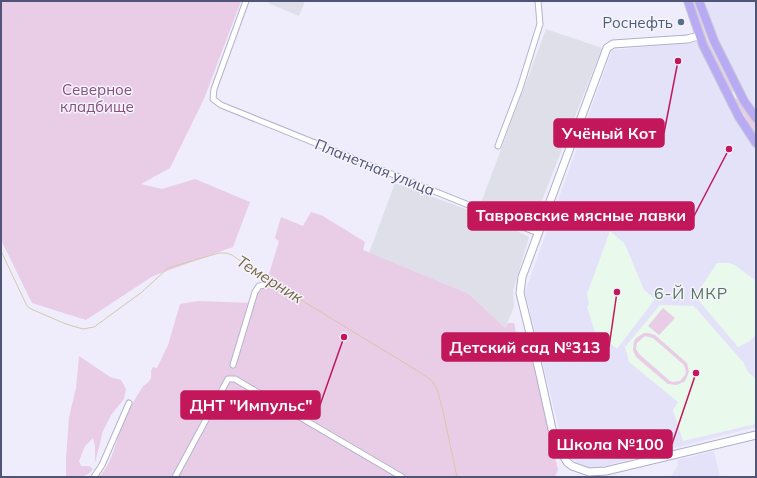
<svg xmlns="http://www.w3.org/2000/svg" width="757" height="478" font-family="Mulish,sans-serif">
<rect width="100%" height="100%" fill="#efedfc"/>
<!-- residential -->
<path fill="#e4e2f8" d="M704,1H756V110L742,87L726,56L712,24Z
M697,42L710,70L740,127L756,151V427L597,468L587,467L578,463L570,457L564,449L525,292L612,50Z
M714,451L720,477H671L678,465L677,460Z"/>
<!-- industrial -->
<path fill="#dfdfe9" d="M267,1H305L299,16L270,4Z
M546,29L602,48L533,223L481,203Z
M395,183L490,218L529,237L513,291L514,307L505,328L469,294L369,253Z"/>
<!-- education -->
<path fill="#e9f9ec" d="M610,231L625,244L644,290L655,299L617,349L610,343L608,344L595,332L587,307L589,304L587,294Z
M717,263H728L735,265L756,281V334L750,341L738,347L695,296Z
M660,305L694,306L744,363L748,372L756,379V424L683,441L673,410L678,402L629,362L625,347Z"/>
<!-- green -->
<path fill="#e9cce5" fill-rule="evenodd" d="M1,1H241L204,99L170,168L141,184L162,189L195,179L250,202L233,247L153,276L86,320L32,303L1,240Z
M692,1H694L709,43L734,92H731L706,44Z
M738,98L756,124V136L735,99Z
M311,212L323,216L365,242L363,250L469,294L505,328L508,323H514L519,347L529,346L558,470L555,477H99C113,462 116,441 123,422C128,410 136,398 143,386C150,382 152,379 151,371L153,367L157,368L168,345L180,304L198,301L253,303L260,286L266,284L279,241L275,238L281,217L303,226Z
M663,308L675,318L659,335L648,326Z
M644,333H648L655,335L687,363L689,372L685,381L677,385L668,384L636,357L633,350L634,341L636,338ZM645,336L653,338L684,365L686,372L685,375L680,381L673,382L670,381L639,354L636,349L637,343Z
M79,356L110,377L121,380L126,389L124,399L111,415L103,431L95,463V446L93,438L85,446L79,461L81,466H89L93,469C87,478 79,477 66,477V459L69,417L76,388Z"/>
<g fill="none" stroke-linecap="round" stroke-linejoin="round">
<!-- stream -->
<path stroke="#d6c8a9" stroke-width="1" d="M1,251L27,306L31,309L66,324L83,329L94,327L142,292L168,268L219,253H226L232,255L260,275L421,373L432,381L437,389L443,411L457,477"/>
<!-- street casing -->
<g stroke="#b3b3ce" stroke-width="7">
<path id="street" d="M246,1L214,89L213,99L221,105L538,233
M498,146L520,88L540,24L538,1
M233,365L255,292L259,286L265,285
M94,477L102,465L129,403
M175,477L228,379H235L240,382L402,477"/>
</g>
<!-- secondary casing -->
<g stroke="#aeafce" stroke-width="9">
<path id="secondary" d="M699,36L687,39L613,44L607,48L522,277L520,293L539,370L552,429L560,450L567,462L572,466L589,472L606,471L756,435"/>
</g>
<!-- primary casing -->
<g stroke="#caccd6" stroke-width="10">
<path id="primary" d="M688,1L703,45L739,117L756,143
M699,1L714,41L744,101L756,118"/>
</g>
<!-- street -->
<use href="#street" stroke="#fff" stroke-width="5"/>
<!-- secondary -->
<use href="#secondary" stroke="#fff" stroke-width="7"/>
<!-- primary -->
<use href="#primary" stroke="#b8abf4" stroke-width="8"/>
</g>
<!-- markers -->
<circle fill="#5c6f8a" stroke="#f5f4fe" stroke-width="1.5" cx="681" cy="22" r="4"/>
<g text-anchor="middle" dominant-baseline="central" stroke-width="3" stroke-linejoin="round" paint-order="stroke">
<!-- service labels -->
<g font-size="15" fill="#4e5e75" stroke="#f5f4fe" text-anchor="end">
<text x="673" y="22">Роснефть</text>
</g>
<!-- park labels -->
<g font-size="15" fill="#874f79" stroke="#f5f4fe">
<text x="97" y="89">Северное<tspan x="97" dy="17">кладбище</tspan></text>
</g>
<!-- street labels -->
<g font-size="15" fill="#505477" stroke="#f5f4fe">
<text transform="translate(375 167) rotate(22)">Планетная улица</text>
</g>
<!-- water labels -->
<g font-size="16" font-style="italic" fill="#7a6a44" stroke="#f5f4fe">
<text transform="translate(270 279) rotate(32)">Темерник</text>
</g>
<!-- neighbourhood labels -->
<g font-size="16" letter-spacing="1" fill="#57765d" stroke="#f5f4fe">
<text x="691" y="293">6-Й МКР</text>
</g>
</g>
<!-- callouts -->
<path fill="none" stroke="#c2185b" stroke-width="1.5" d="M678 61L664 133M729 149L694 216M617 292L609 347M344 337L320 405M696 373L672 444"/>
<g fill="#c2185b" stroke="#f5f4fe" stroke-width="1.5">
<circle cx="678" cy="61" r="4"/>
<circle cx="729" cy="149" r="4"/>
<circle cx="617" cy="292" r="4"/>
<circle cx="344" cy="337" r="4"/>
<circle cx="696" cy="373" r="4"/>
</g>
<g fill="#c2185b" stroke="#c2185b" stroke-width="1.5">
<rect x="554" y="119" width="110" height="28" rx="4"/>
<rect x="468" y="202" width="226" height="28" rx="4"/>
<rect x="442" y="333" width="167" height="28" rx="4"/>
<rect x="181" y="391" width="139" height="28" rx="4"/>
<rect x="549" y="430" width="123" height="28" rx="4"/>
</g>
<g font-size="16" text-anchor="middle" font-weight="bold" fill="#fff">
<text x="609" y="139">Учёный Кот</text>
<text x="581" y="221">Тавровские мясные лавки</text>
<text x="525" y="353">Детский сад №313</text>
<text x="251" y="411">ДНТ "Импульс"</text>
<text x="610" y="450">Школа №100</text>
</g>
<!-- border -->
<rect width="757" height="478" fill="none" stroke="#505477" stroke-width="4"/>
</svg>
